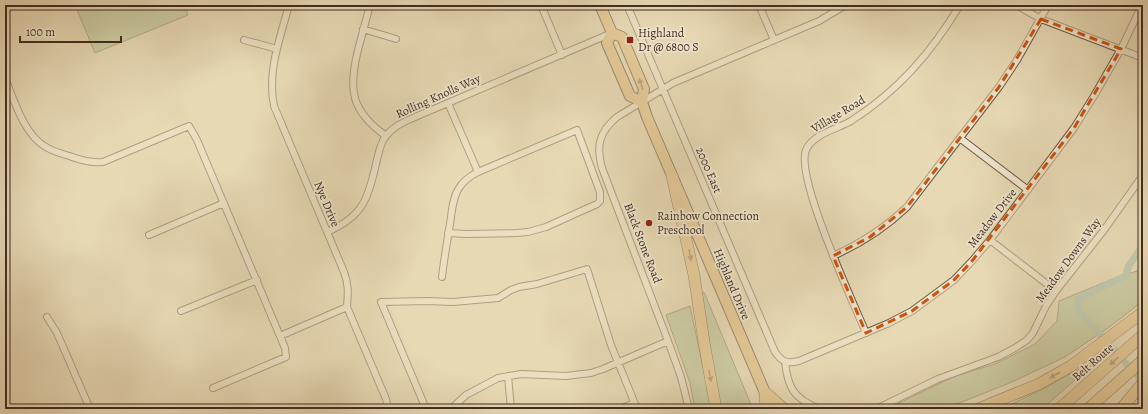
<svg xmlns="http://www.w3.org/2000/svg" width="1148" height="414" font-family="Alegreya,serif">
<rect width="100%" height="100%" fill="#e7d9b4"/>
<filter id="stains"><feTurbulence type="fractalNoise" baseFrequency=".005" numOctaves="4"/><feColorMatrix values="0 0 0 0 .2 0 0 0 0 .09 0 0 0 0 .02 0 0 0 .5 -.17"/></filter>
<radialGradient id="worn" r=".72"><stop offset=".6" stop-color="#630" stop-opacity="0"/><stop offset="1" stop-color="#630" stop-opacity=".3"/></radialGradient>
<!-- green -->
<path fill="#afc092" stroke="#78765a" d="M75,5H184L188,15L95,53Z
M1143,269V301L1108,328L1065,357L1012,382L962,402L938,409H892L891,407L955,376L995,364L1035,344L1057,321L1059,301L1110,280Z
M704,292L752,407L753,409H721L705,318L702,293Z
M690,306L709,396L711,409H695L690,383L666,315Z
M1094,361L1093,364L1042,409H1001L1039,391Z"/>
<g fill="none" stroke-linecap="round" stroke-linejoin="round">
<!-- canal -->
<path stroke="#97baac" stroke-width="7" d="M1143,245L1128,267L1126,276L1087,294L1078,300V310L1143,382"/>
<!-- minor casing -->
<g stroke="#6a5846" stroke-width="8">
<path id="minor" d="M289,5C280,39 267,71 274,106L344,272C349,285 348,294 347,307L386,399L387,404L386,409
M370,5C366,20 362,35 358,50C348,90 351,111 386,136
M541,5L562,55
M627,5L775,352C782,362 787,364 799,361L889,323L912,311L954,280L972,261L990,240L1074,128L1094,96L1121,49L1142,5
M759,5L774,40
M1016,5L1041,19L1143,58
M363,29L396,39
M244,40L277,49
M5,78C14,100 24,135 46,147C52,151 60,153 66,155C79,159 88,163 103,162L189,126L197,140L285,348L286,357L213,388
M448,103L478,172
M961,139L1028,190
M327,232C362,217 368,200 376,164C378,155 380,143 386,136C392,128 400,124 408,120L612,33
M149,235L224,203
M990,240L1056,291
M833,256C862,243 884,229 907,207L999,87L1017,60L1048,5
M442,277C444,259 447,242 450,224C452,212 452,199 459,188C464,180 470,176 478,172L577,130L600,192V201L597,204L546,227L528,232L517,233L466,234L448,233
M181,311L257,280
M47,317L57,333L90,409
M866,333C853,302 795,177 806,150C813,134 837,129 851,121C898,91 931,53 960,5
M280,336L347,307
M785,362C788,389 794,398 819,409
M508,376L511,409
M426,409L381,302L427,301L453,302L498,298L511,290L519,287L537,284L587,269L611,345L637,409
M451,409L466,395L498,378L521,374L566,376L591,373L603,369L668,341
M620,409L634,403
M689,409L681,377L668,341L602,168C596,146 599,132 617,117L673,83L819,21L846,5
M876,409L938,379L998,357L1015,348L1027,340L1033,333L1046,306L1056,291L1104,230L1143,175"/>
</g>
<!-- primary casing -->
<g stroke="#412d21" stroke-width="12">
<path id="primary" d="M600,5L612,33L607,43L630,96L642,102
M612,33L622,37L644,89L642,102L647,117L772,409"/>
</g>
<!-- motorway casing -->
<g stroke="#412d21" stroke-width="12">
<path id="motorway" d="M672,176L694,275L704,342L716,409
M765,392L784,409
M765,392L766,409
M978,409L1039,384L1071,366L1143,312
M1059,409L1143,335
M1088,409L1143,360
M1121,409L1143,383"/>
</g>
<!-- minor -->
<use href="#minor" stroke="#efe6ce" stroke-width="6"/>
<!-- primary -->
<use href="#primary" stroke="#e4bc7a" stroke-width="10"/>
<!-- motorway -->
<use href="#motorway" stroke="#e4bc7a" stroke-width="11"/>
</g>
<!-- one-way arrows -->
<defs><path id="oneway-solid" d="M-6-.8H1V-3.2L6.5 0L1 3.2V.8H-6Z"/></defs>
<g fill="#8a6d49">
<use href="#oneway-solid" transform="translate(641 84) rotate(-108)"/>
<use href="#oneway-solid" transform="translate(690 255) rotate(79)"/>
<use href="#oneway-solid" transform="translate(1114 361) rotate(139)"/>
<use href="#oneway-solid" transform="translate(1055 375) rotate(151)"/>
<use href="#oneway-solid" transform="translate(710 376) rotate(79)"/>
</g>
<!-- marked area -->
<path d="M0 0H1148V414H0ZM1041,19L1121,49L1074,128L972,261L954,280L912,311L866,333L833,256L870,237L907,207L999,87Z" fill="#e7d9b4" fill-opacity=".55" fill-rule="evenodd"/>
<path fill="none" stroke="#cf520f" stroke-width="3" stroke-dasharray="8 5" stroke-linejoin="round" d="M1041,19L1121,49L1074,128L972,261L954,280L912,311L866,333L833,256L870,237L907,207L999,87Z"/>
<!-- markers -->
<g fill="#8f2418" stroke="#efe6ce" stroke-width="1.5">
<rect x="626" y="36" width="8" height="8" rx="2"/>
<circle cx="649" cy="223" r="4"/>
</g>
<g text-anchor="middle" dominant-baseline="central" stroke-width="3.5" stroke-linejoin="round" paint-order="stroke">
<!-- poi labels -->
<g font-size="12" fill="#412d21" stroke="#efe6ce" text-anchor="start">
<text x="638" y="33">Highland<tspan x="638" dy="14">Dr @ 6800 S</tspan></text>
<text x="657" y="216">Rainbow Connection<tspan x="657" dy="14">Preschool</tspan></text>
</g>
<!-- street labels -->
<g font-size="12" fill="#412d21" stroke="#efe6ce">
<text transform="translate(438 96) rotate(-24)">Rolling Knolls Way</text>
<text transform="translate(838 114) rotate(-31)">Village Road</text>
<text transform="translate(709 170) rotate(67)">2000 East</text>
<text transform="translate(327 204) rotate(67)">Nye Drive</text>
<text transform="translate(992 218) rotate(-52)">Meadow Drive</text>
<text transform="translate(643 243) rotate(69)">Black Stone Road</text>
<text transform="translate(1068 260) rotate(-54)">Meadow Downs Way</text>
<text transform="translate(732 284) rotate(67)">Highland Drive</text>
<text transform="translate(1093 362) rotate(-41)">Belt Route</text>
</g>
</g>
<!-- margin -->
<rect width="1148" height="414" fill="none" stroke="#e7d9b4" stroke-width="20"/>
<rect x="6" y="6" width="1136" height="402" fill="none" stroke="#412d21" stroke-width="2"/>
<rect x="10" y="10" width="1128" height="394" fill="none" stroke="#412d21"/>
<!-- scale -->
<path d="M20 36v6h101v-6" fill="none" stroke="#412d21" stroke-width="2"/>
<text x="26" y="36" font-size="12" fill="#412d21" stroke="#efe6ce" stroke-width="3" paint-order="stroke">100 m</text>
<rect width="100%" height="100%" filter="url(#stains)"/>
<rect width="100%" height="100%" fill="url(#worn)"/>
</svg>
